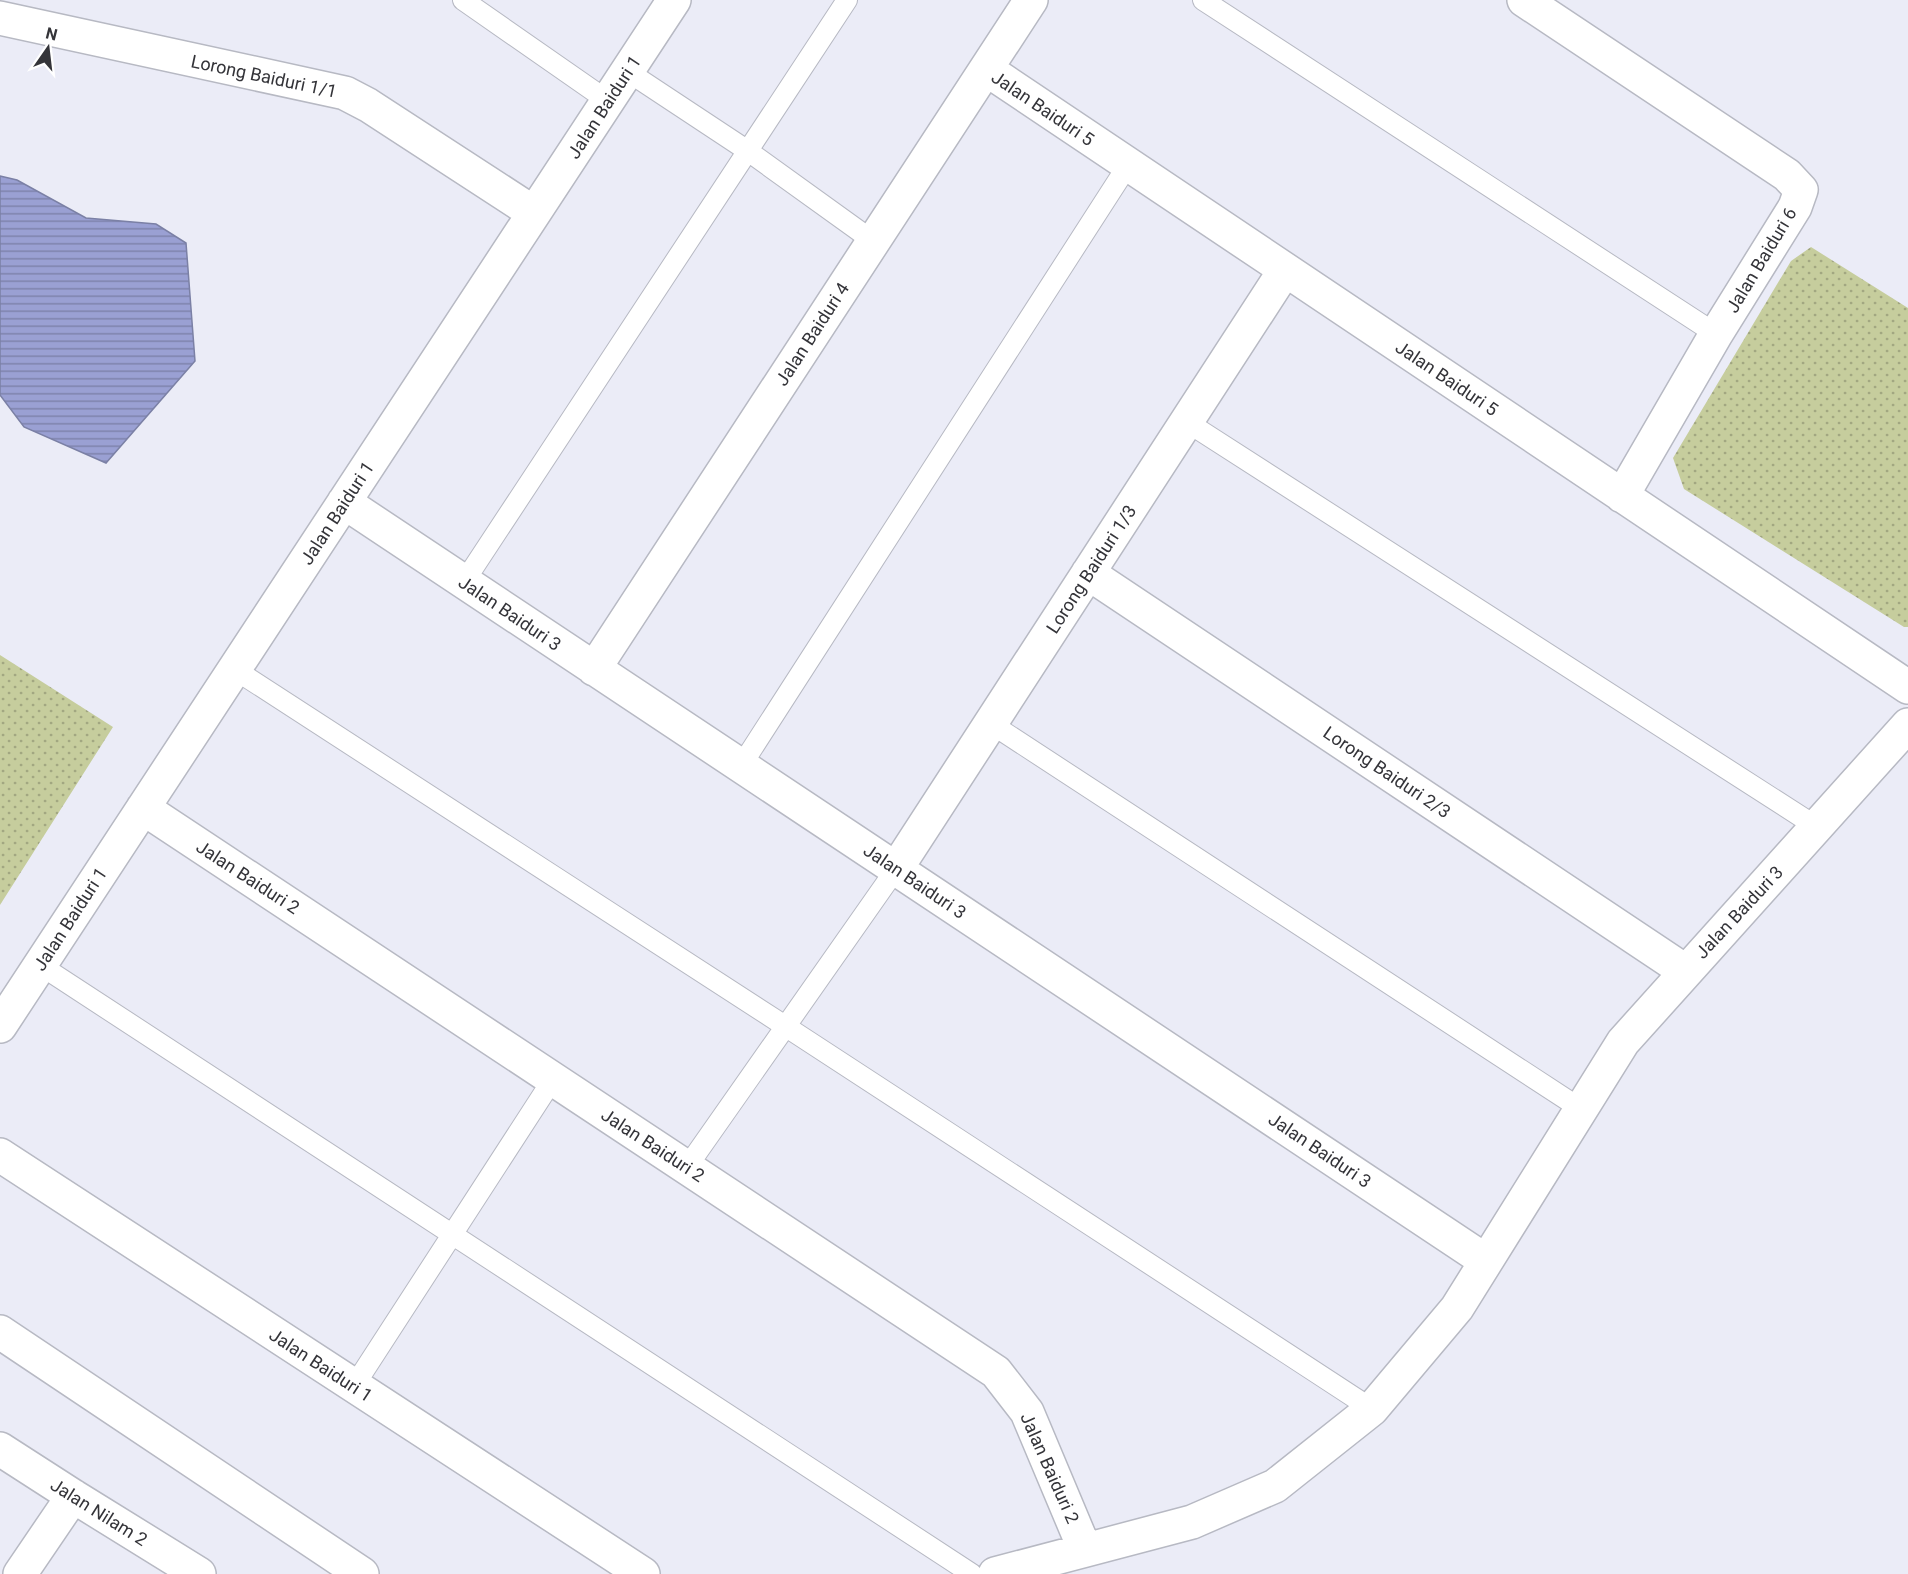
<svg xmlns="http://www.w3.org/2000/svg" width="1908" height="1574" font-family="Roboto,sans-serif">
<defs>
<pattern id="grass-dots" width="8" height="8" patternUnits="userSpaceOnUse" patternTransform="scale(1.5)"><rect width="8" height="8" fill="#c6cd9d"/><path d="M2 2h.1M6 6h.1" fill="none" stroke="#a2a781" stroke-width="1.8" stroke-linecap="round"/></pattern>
<pattern id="water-rules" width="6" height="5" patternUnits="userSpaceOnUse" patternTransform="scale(1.5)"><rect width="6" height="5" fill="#9aa0d3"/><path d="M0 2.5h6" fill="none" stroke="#7e83ac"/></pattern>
</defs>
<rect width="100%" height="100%" fill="#ebecf7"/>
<!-- grass -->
<path fill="url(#grass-dots)" d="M1811,247L1908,308V627H1904L1684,489L1673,458L1791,261Z
M0,655L113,727L0,905Z"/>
<!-- water -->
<path fill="url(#water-rules)" stroke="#7b80a5" stroke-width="1.5" d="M0,176L17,180L86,218L156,224L186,243L195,361L106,463L24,427L0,395Z"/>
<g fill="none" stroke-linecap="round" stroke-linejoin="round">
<!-- service casing -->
<g stroke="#b7b9c3" stroke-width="22">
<path id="service" d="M463,0L608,101
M1203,0L1716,334
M627,71L748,151L873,241
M1187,422L1817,827
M464,582L847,0
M234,669L785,1026L1372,1409
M990,723L1581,1109
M741,766L1128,165
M40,965L972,1574
M687,1167L896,869
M354,1386L553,1079"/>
</g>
<!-- minor casing -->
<g stroke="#b7b9c3" stroke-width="36">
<path id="minor" d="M1524,0L1787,175L1801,190L1795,207L1716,334L1622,496
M0,18L345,93L368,105L534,213
M986,69L1908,687
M344,502L1486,1261
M1088,573L1685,971
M594,669L1031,0
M143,808L996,1372L1027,1412L1085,1550
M896,869L1285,270
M0,1026L674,0
M0,1155L643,1574
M0,1332L362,1574
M0,1449L73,1496L199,1574
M20,1574L73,1496
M995,1574L1192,1522L1275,1486L1372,1409L1457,1308L1623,1042L1908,725"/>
</g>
<!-- service -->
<use href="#service" stroke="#fff" stroke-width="20"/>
<!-- minor -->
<use href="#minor" stroke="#fff" stroke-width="33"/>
</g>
<g text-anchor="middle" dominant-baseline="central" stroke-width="4.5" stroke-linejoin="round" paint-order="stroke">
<!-- street labels -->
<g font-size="18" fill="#343439" stroke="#fff">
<text transform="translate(264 76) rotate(12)">Lorong Baiduri 1/1</text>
<text transform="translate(604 107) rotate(-57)">Jalan Baiduri 1</text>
<text transform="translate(1043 108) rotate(34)">Jalan Baiduri 5</text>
<text transform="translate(1761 260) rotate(-59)">Jalan Baiduri 6</text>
<text transform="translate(812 334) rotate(-57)">Jalan Baiduri 4</text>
<text transform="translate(1447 378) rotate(34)">Jalan Baiduri 5</text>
<text transform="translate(337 513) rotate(-57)">Jalan Baiduri 1</text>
<text transform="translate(1091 569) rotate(-57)">Lorong Baiduri 1/3</text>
<text transform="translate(510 613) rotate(34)">Jalan Baiduri 3</text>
<text transform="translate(1387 772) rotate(34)">Lorong Baiduri 2/3</text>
<text transform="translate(248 877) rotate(33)">Jalan Baiduri 2</text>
<text transform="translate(915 881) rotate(34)">Jalan Baiduri 3</text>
<text transform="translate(1739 912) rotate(-47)">Jalan Baiduri 3</text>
<text transform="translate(70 919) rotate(-57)">Jalan Baiduri 1</text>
<text transform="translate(653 1145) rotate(33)">Jalan Baiduri 2</text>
<text transform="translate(1320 1150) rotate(34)">Jalan Baiduri 3</text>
<text transform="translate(321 1365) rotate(33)">Jalan Baiduri 1</text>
<text transform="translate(1050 1468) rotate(66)">Jalan Baiduri 2</text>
<text transform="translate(99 1512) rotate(32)">Jalan Nilam 2</text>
</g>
</g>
<!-- north arrow -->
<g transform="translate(48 48) rotate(14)" stroke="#ffffff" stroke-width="4.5" paint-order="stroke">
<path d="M0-4.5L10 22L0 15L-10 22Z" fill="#343439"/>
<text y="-9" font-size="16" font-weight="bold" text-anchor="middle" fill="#343439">N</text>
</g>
</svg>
